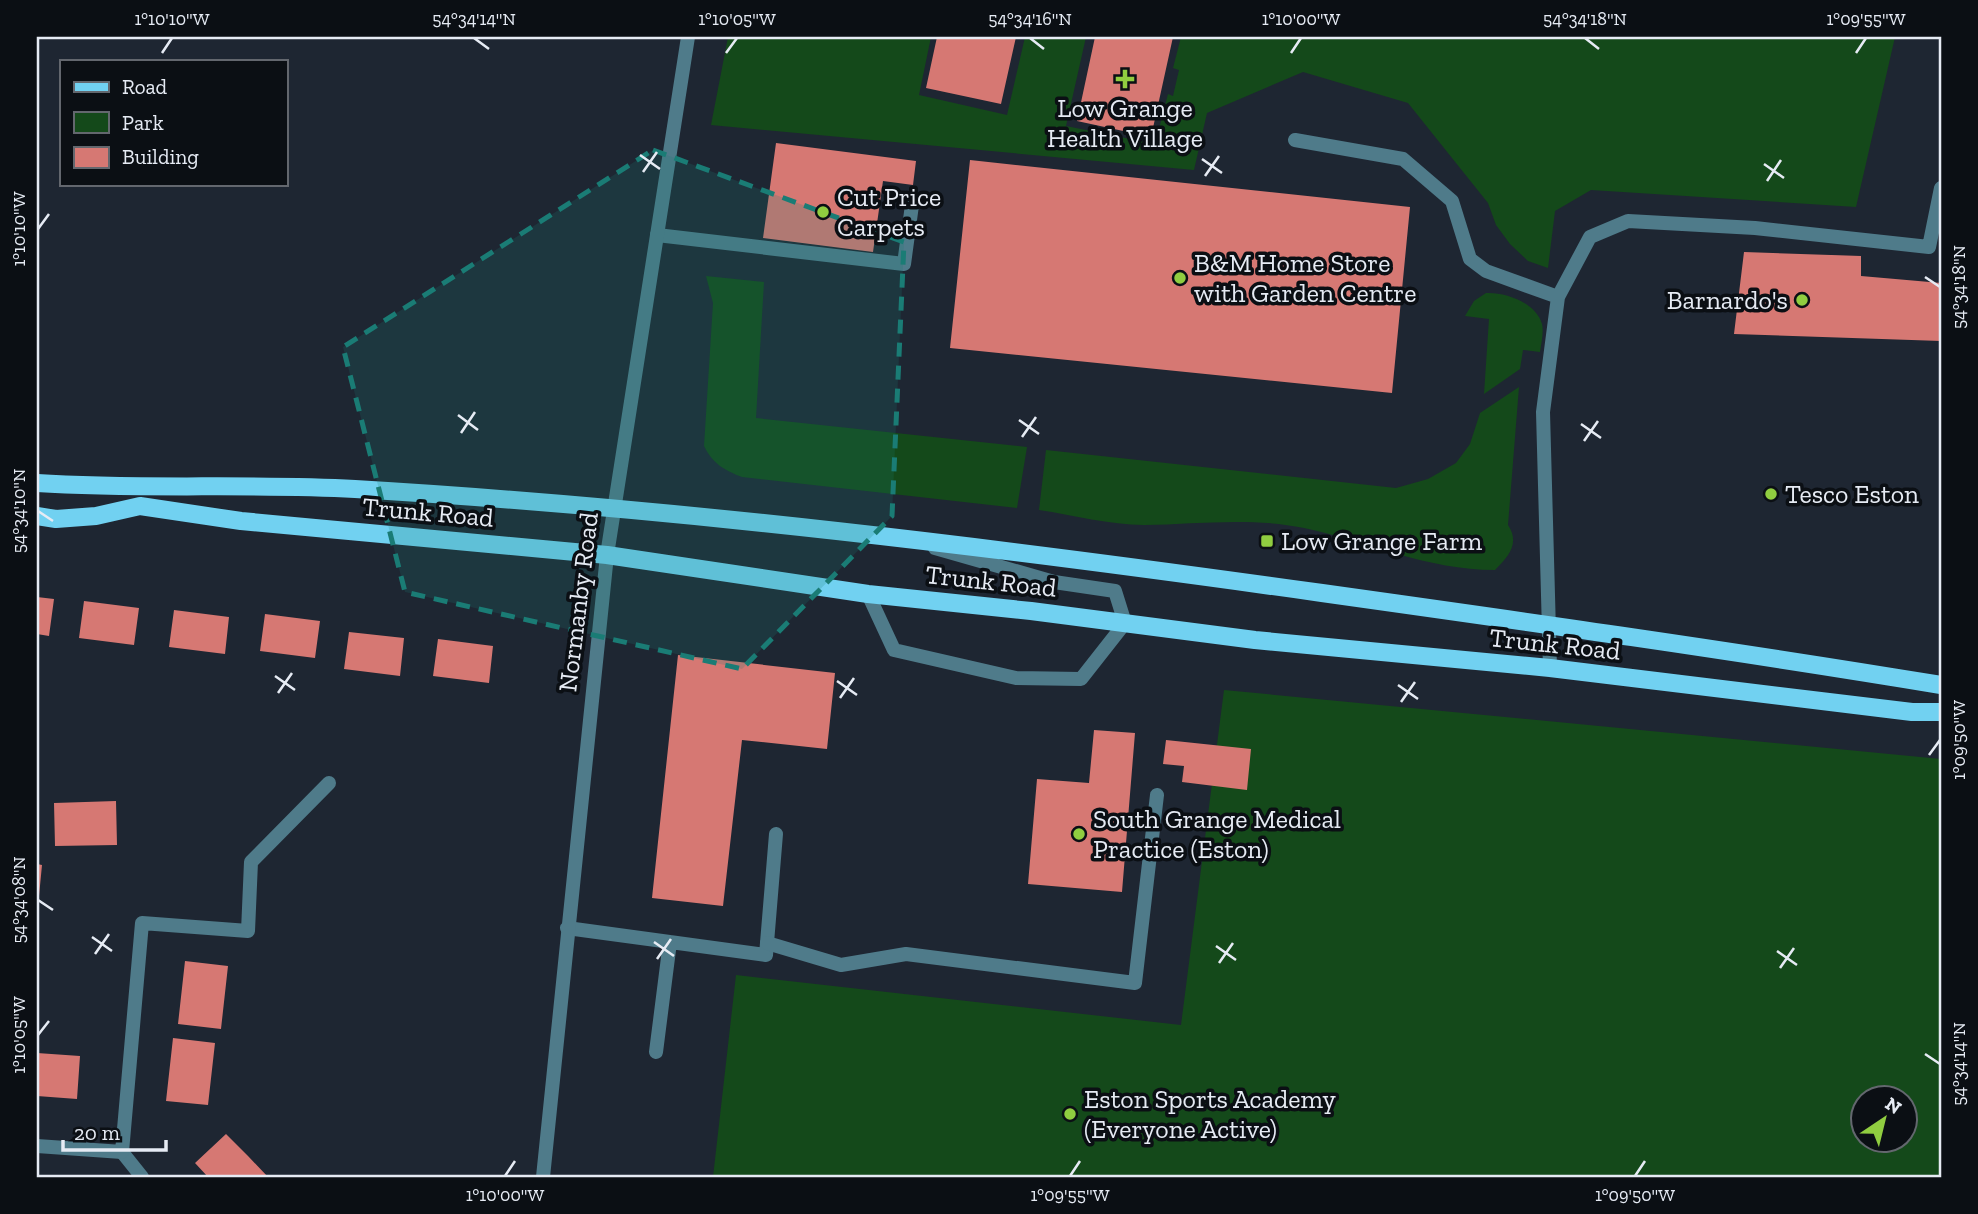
<svg xmlns="http://www.w3.org/2000/svg" width="1978" height="1214" font-family="'Zilla Slab',serif">
<rect width="100%" height="100%" fill="#1e2632"/>
<!-- green -->
<path fill="#14491a" fill-rule="evenodd" d="M728,37H931L919,95L1007,115L1025,37H1086L1066,126L1155,144L1168,94L1173,96L1179,70L1173,68L1181,37H1895L1856,207L1591,190L1555,211L1548,268L1528,261L1510,244L1496,225L1488,203L1408,103L1303,72L1207,113L1194,170L711,125Z
M706,276L764,282L756,418L1027,447L1017,508L742,477C724,470 713,464 704,446L713,303Z
M1486,293C1506,292 1536,303 1542,324C1544,333 1541,344 1540,352L1523,350L1520,369L1484,394L1489,319L1465,316L1474,301Z
M1519,387L1508,525C1520,543 1509,556 1495,570C1427,570 1369,542 1304,528C1251,517 1197,524 1144,525C1110,525 1073,515 1039,510L1046,450L1396,488L1428,479L1456,463L1470,444L1480,413Z
M1224,690L1941,759V1177H713L736,975L1181,1025ZM1862,1098H1904V1140H1862Z"/>
<!-- building -->
<path fill="#d67873" d="M937,37H1016L1001,104L926,88Z
M1095,37H1173L1151,137L1077,121Z
M776,143L916,161L913,185L883,181L873,252L763,238Z
M970,160L1410,207L1392,393L950,348Z
M1744,252L1861,256V276L1941,283V341L1734,334Z
M37,597L54,599L49,636L37,634Z
M84,601L139,608L134,645L79,638Z
M174,610L229,617L225,654L169,647Z
M265,614L320,621L315,658L260,651Z
M349,632L404,638L400,676L344,669Z
M438,639L493,646L489,683L433,676Z
M678,655L835,673L827,749L742,740L723,906L652,898Z
M1094,730L1135,733L1122,892L1028,884L1037,779L1089,783Z
M1166,740L1251,749L1247,790L1182,782L1184,766L1163,764Z
M116,801L117,845L55,846L54,803Z
M37,864L42,865L39,896H37Z
M185,961L228,966L221,1029L178,1024Z
M173,1038L215,1043L208,1105L166,1101Z
M37,1053L80,1056L77,1099L37,1096Z
M226,1134L248,1156L268,1177H208L195,1163Z"/>
<g fill="none" stroke-linecap="round" stroke-linejoin="round">
<!-- service -->
<path stroke="#4f7b8a" stroke-width="14" d="M1295,140L1403,159L1452,201L1470,259L1486,271L1558,297
M868,594L894,650L1016,678L1081,679L1125,623L1115,591L1054,582L935,548
M1550,668L1543,412L1558,297L1590,237L1628,221L1755,228L1929,247L1941,188
M567,928L766,955L776,834
M656,1052L670,942
M122,1152L142,1177"/>
<!-- minor -->
<path stroke="#4f7b8a" stroke-width="14" d="M657,235L904,264L912,205
M767,943L841,965L906,954L1135,983L1157,795
M37,1146L122,1152L142,923L248,931L251,862L329,783"/>
<!-- tertiary -->
<path stroke="#4f7b8a" stroke-width="14" d="M543,1177L607,555L688,37"/>
<!-- primary -->
<path stroke="#71d1f1" stroke-width="18" d="M37,483C143,490 249,483 355,489C678,508 1001,548 1322,593C1529,622 1735,651 1941,685
M37,516L56,519L96,516L140,506L241,521L607,555L868,594L1031,611L1255,640L1550,668L1912,712H1941"/>
</g>
<!-- marked area -->
<path fill="#1a7c75" fill-opacity="0.2" stroke="#1a7c75" stroke-width="5" stroke-dasharray="14 9" stroke-linejoin="round" d="M653,150L904,242L892,516L742,669L405,592L343,347Z"/>
<!-- ticks -->
<path fill="none" stroke="#e6ebf4" stroke-width="2.5" d="M474,38L489,49M1030,38L1044,49M1585,38L1599,49M162,53L172,38M726,53L737,38M1291,53L1301,38M1856,53L1866,38M640,155L660,169M1202,159L1222,173M1764,164L1784,178M643,172L657,152M1205,176L1219,156M1767,181L1781,160M38,229L49,214M1925,277L1940,287M458,415L478,430M1019,420L1039,434M1581,424L1601,438M461,433L475,412M1022,437L1036,417M1584,441L1598,421M38,511L53,521M275,676L295,690M837,681L857,695M1398,685L1418,699M278,693L292,673M840,698L854,678M1401,702L1415,682M1929,755L1940,740M38,900L53,910M92,937L112,951M654,942L674,956M1216,946L1236,960M1777,951L1797,965M95,954L109,934M657,959L671,939M1219,963L1233,943M1780,968L1794,948M38,1035L49,1021M1925,1054L1940,1064M505,1176L515,1161M1070,1176L1080,1161M1635,1176L1645,1161"/>
<!-- markers -->
<g fill="#90cd40" stroke="#0b0f14" stroke-width="2.5">
<path d="M1121.5 68.5h7v7h7v7h-7v7h-7v-7h-7v-7h7z"/>
<circle cx="823" cy="212" r="7"/>
<circle cx="1180" cy="278" r="7"/>
<circle cx="1802" cy="300" r="7"/>
<circle cx="1771" cy="494" r="7"/>
<rect x="1260" y="534" width="14" height="14" rx="3.5"/>
<circle cx="1079" cy="834" r="7"/>
<circle cx="1070" cy="1114" r="7"/>
</g>
<g text-anchor="middle" dominant-baseline="central" stroke-width="7" stroke-linejoin="round" paint-order="stroke">
<!-- poi labels -->
<g font-size="26" fill="#e6ebf4" stroke="#0b0f14" text-anchor="start">
<text x="1125" y="108" text-anchor="middle">Low Grange<tspan x="1125" dy="30">Health Village</tspan></text>
<text x="837" y="197">Cut Price<tspan x="837" dy="30">Carpets</tspan></text>
<text x="1194" y="263">B&amp;M Home Store<tspan x="1194" dy="30">with Garden Centre</tspan></text>
<text x="1788" y="300" text-anchor="end">Barnardo's</text>
<text x="1785" y="494">Tesco Eston</text>
<text x="1281" y="541">Low Grange Farm</text>
<text x="1093" y="819">South Grange Medical<tspan x="1093" dy="30">Practice (Eston)</tspan></text>
<text x="1084" y="1099">Eston Sports Academy<tspan x="1084" dy="30">(Everyone Active)</tspan></text>
</g>
<!-- street labels -->
<g font-size="26" fill="#e6ebf4" stroke="#0b0f14">
<text transform="translate(428 512) rotate(5)">Trunk Road</text>
<text transform="translate(991 581) rotate(6)">Trunk Road</text>
<text transform="translate(578 602) rotate(-83)">Normanby Road</text>
<text transform="translate(1555 644) rotate(6)">Trunk Road</text>
</g>
</g>
<!-- border -->
<rect width="1978" height="1214" fill="none" stroke="#0b0f14" stroke-width="77"/>
<!-- legend -->
<rect x="60" y="60" width="228" height="126" fill="#0b0f14" stroke="#63676e" stroke-width="2"/>
<rect x="74" y="82" width="35" height="10" fill="#71d1f1" stroke="#63676e" stroke-width="2"/>
<text x="122" y="94" font-size="21" fill="#e6ebf4">Road</text>
<rect x="74" y="112" width="35" height="21" fill="#14491a" stroke="#63676e" stroke-width="2"/>
<text x="122" y="130" font-size="21" fill="#e6ebf4">Park</text>
<rect x="74" y="147" width="35" height="21" fill="#d67873" stroke="#63676e" stroke-width="2"/>
<text x="122" y="164" font-size="21" fill="#e6ebf4">Building</text>
<!-- north arrow -->
<g transform="translate(1884 1119) rotate(35)"><circle r="33" fill="#0b0f14" stroke="#63676e" stroke-width="2"/>
<path d="M0-5L12 26L0 18L-12 26Z" fill="#90cd40"/>
<text y="-10" font-size="19" font-weight="bold" text-anchor="middle" fill="#e6ebf4">N</text>
</g>
<!-- scale -->
<path d="M63 1140v10h103v-10" fill="none" stroke="#e6ebf4" stroke-width="3.5"/>
<text x="74" y="1140" font-size="21" fill="#e6ebf4" stroke="#0b0f14" stroke-width="5" paint-order="stroke">20 m</text>
<rect x="38" y="38" width="1902" height="1138" fill="none" stroke="#e6ebf4" stroke-width="2.5"/>
<g font-size="18" text-anchor="middle" fill="#e6ebf4">
<text x="172" y="25">1°10'10"W</text>
<text x="474" y="25">54°34'14"N</text>
<text x="737" y="25">1°10'05"W</text>
<text x="1030" y="25">54°34'16"N</text>
<text x="1301" y="25">1°10'00"W</text>
<text x="1585" y="25">54°34'18"N</text>
<text x="1866" y="25">1°09'55"W</text>
<text transform="translate(19 229) rotate(-90)" y="6">1°10'10"W</text>
<text transform="translate(1959 287) rotate(-90)" y="6">54°34'18"N</text>
<text transform="translate(19 511) rotate(-90)" y="6">54°34'10"N</text>
<text transform="translate(1959 740) rotate(-90)" y="6">1°09'50"W</text>
<text transform="translate(19 900) rotate(-90)" y="6">54°34'08"N</text>
<text transform="translate(19 1035) rotate(-90)" y="6">1°10'05"W</text>
<text transform="translate(1959 1064) rotate(-90)" y="6">54°34'14"N</text>
<text x="505" y="1201">1°10'00"W</text>
<text x="1070" y="1201">1°09'55"W</text>
<text x="1635" y="1201">1°09'50"W</text>
</g>
</svg>
